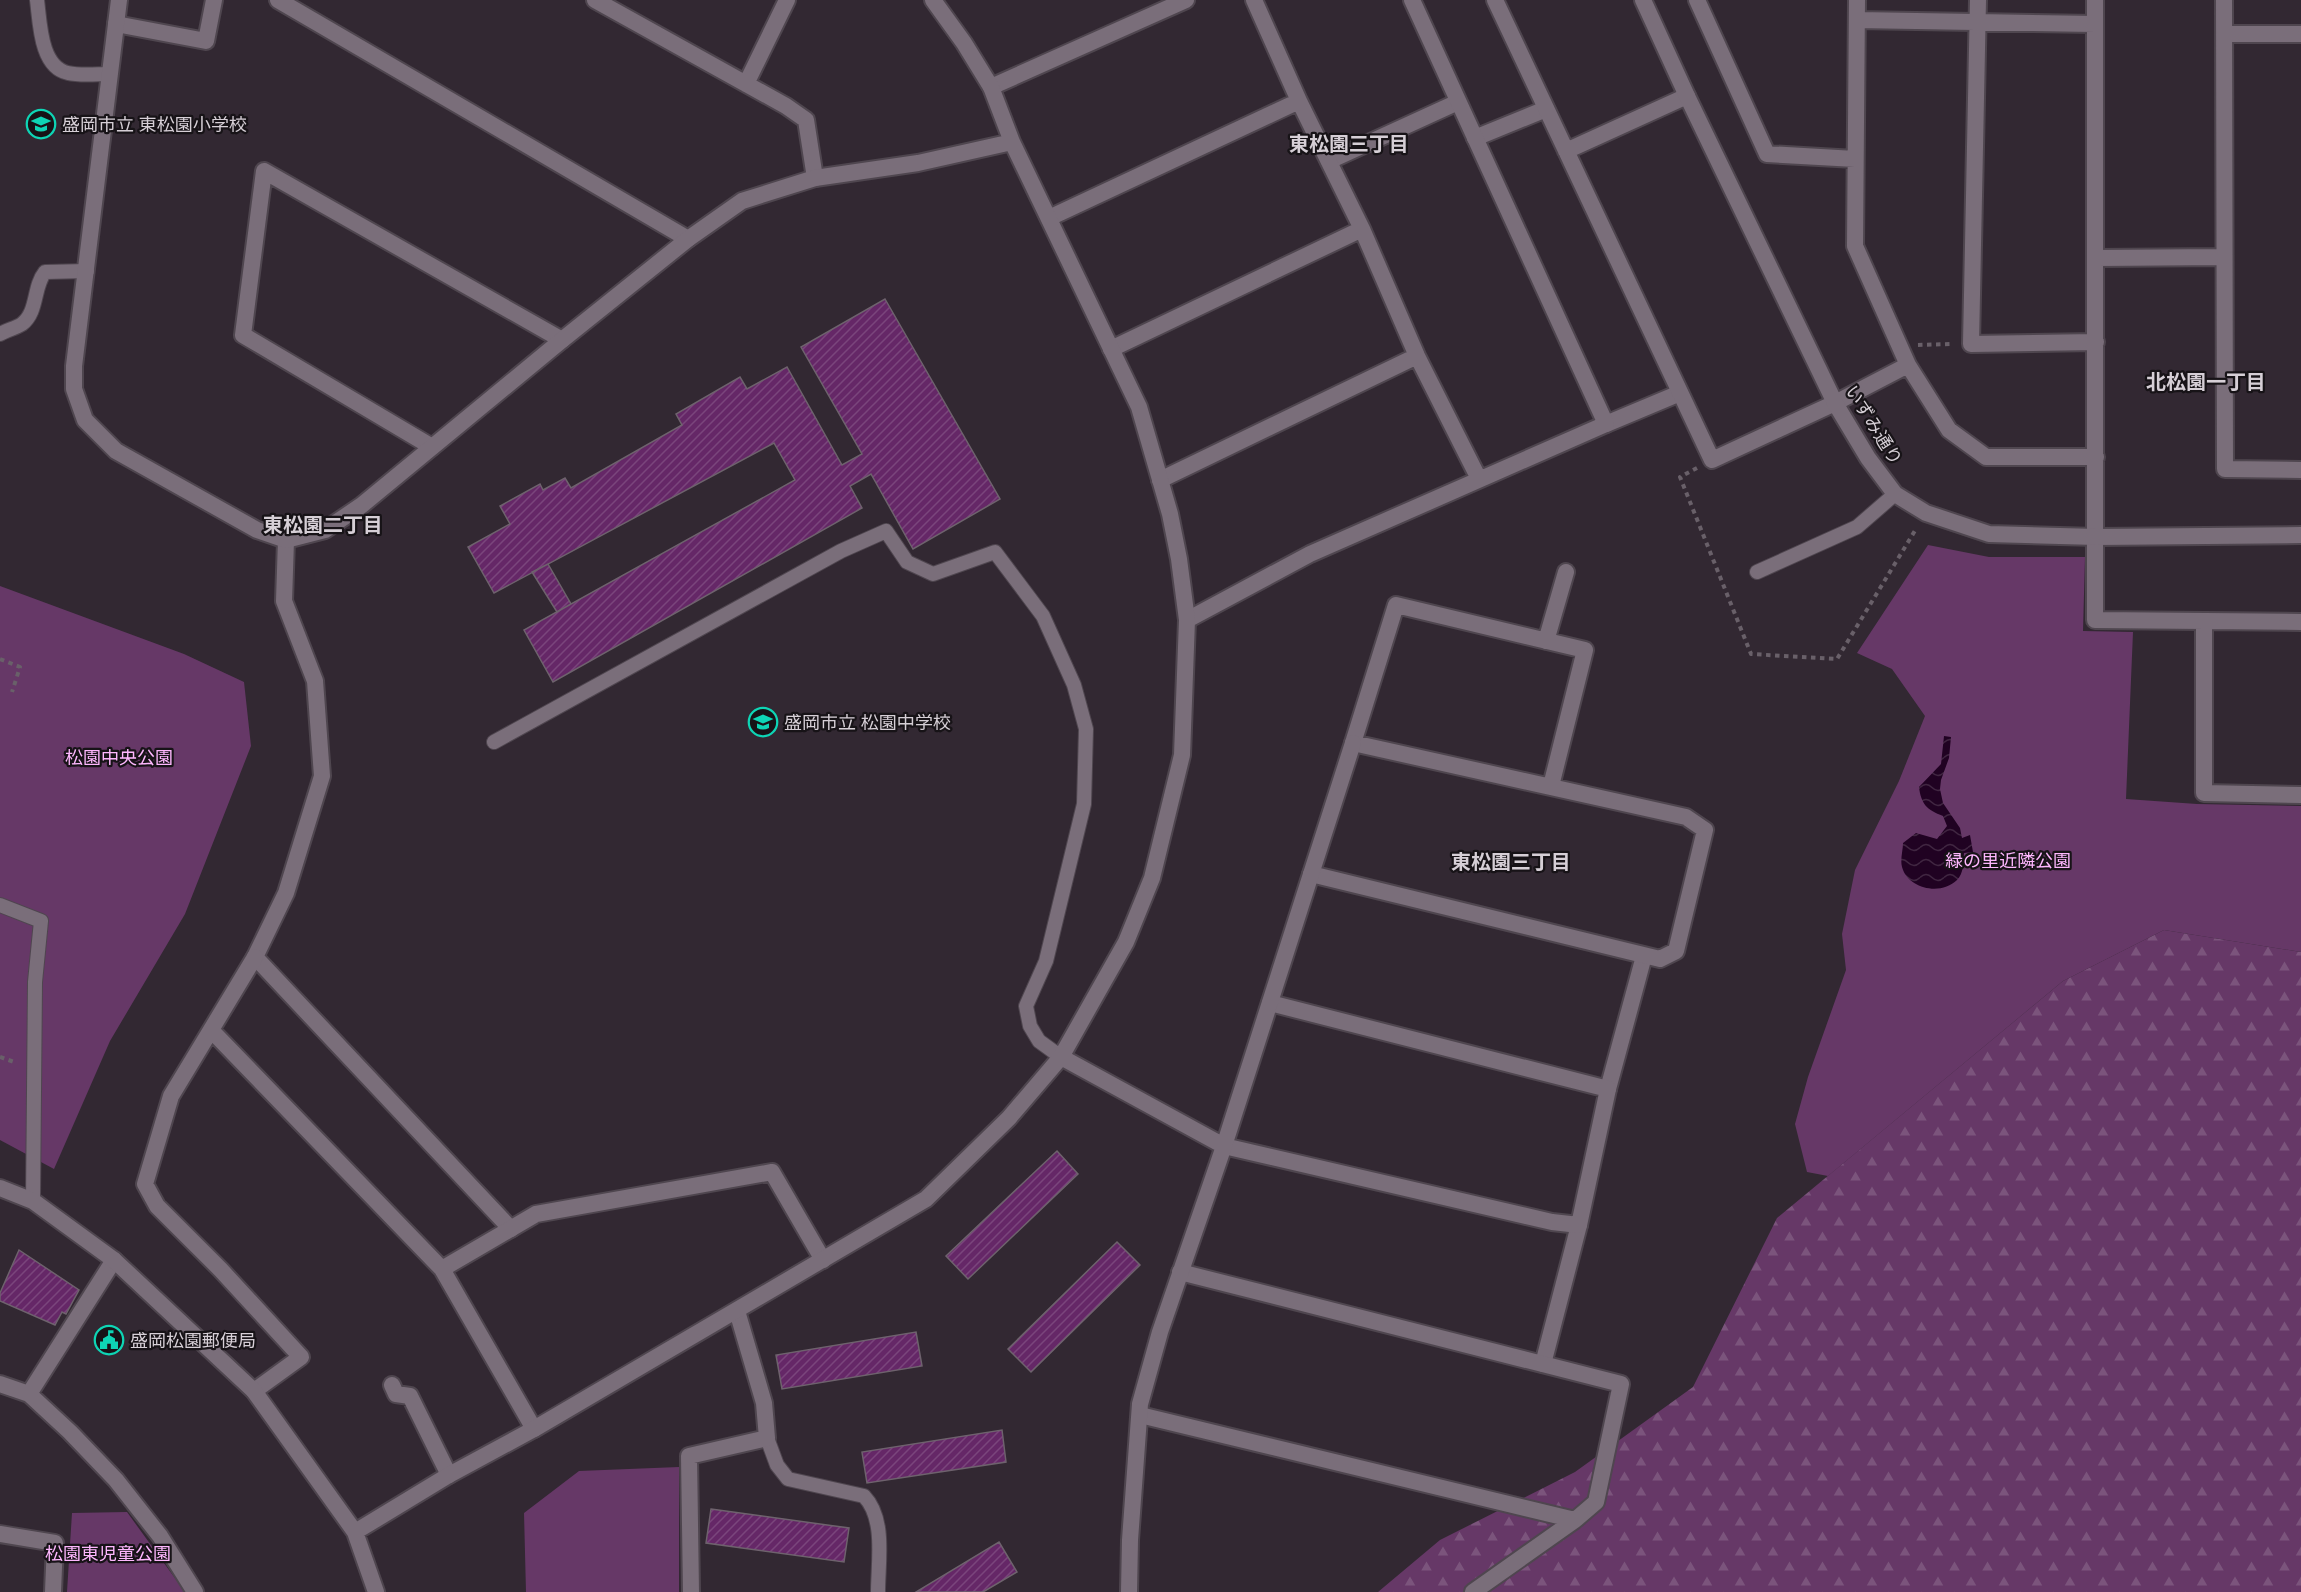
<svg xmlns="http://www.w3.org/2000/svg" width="2301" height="1592" font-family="Poppins,'Noto Sans JP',sans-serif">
<defs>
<pattern id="forest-firs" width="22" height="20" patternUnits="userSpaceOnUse" patternTransform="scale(1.5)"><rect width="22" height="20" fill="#663867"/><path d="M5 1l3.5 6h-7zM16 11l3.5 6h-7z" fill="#7b547c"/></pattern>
<pattern id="water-waves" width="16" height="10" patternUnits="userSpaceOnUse" patternTransform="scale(1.5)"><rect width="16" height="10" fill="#200222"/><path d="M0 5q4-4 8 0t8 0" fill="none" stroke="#402641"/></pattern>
<pattern id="building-hatch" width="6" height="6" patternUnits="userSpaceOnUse" patternTransform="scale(1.5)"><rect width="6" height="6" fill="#652767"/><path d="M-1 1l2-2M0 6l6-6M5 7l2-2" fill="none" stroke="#7a457c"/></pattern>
</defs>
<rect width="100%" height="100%" fill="#322832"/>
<!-- forest -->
<path fill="url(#forest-firs)" d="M2164,930L2301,952V1592H1378L1440,1540L1575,1472L1693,1387L1777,1218L2063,981Z"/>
<!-- park -->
<path fill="#663867" d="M1928,545L1989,557H2085L2083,631L2133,632L2126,799L2197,804L2301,806V952L2164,930L2063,981L1828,1176L1807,1172L1795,1124L1808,1077L1846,970L1842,934L1855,870L1899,781L1925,716L1892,669L1857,653Z
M0,586L184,654L244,682L251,746L185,914L110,1041L54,1169L0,1140Z
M679,1467V1592H526L524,1513L579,1471Z
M127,1512L185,1592H67L72,1513Z"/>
<!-- water -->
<path fill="url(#water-waves)" d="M1944,736L1951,737L1949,758L1941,780L1940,789L1943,803L1960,828L1962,838L1970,835L1973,852L1964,853C1963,863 1964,873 1957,880C1941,896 1908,889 1902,867C1900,860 1903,850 1903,843L1916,833L1937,839L1947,826L1943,816C1927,810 1921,804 1919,787L1941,764Z"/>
<!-- building -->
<path fill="url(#building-hatch)" stroke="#6e626d" stroke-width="1.5" d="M885,299L1000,499L913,549L871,474L850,486L862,508L553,682L524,630L795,480L774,443L494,593L468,547L510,524L500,506L540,484L543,490L565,478L571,488L682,425L676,414L740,377L747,389L787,367L842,465L862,454L801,347Z
M548,564L571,604L557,612L532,572Z
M1057,1151L1078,1174L968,1279L946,1256Z
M1117,1242L1140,1265L1031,1372L1008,1349Z
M19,1250L79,1290L66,1314L62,1312L55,1325L0,1301V1293Z
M916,1332L922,1366L782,1389L776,1355Z
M1002,1430L1006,1462L867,1483L862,1452Z
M711,1509L849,1528L844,1562L706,1543Z
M999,1542L1017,1572L983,1592H916Z"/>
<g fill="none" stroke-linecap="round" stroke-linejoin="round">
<!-- service casing -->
<g stroke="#4f464f" stroke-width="16">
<path id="service" d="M37,0C40,22 40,67 68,73C80,76 97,74 110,74
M0,334C7,330 16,328 22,324C38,312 33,287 45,272L87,271
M1757,572L1857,527L1895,494
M494,742L841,551L886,531L907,562L933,574L995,552L1043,616L1074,685L1086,729L1084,804L1046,961L1026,1006L1030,1026L1039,1041L1061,1057
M0,905L41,921L35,982L33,1201
M767,1438L777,1465L788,1479L864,1496C886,1519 878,1562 878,1592"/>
</g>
<!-- pedestrian casing -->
<g stroke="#4f464f" stroke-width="20">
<path id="pedestrian" d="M116,24L206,41L214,0
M1475,138L1546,109
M1329,161L1458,102
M1606,424L1680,393
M286,540L284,601L315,681L322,776L286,893L255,957L511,1229
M1608,1089L1644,956
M1543,1364L1579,1225"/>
</g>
<!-- minor casing -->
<g stroke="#4f464f" stroke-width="20">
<path id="minor" d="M278,0L688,239
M595,0L786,106L806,120L815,178
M1254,0L1299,101L1362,229L1417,356L1479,479
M1495,0L1712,460L1835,403L1908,365
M1697,0L1767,154L1855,159
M1857,0L1855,246L1908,365L1949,430L1986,457H2096
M1978,0L1971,344L2096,342
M2095,0V620L2301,622
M2224,0L2225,469L2301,470
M1857,20L2095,24
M2224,34H2301
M746,84L787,0
M991,87L1186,0
M1566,151L1687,96
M1049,218L1299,101
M2096,258L2224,257
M1111,349L1362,229
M432,447L243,335L264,171L562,340
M1160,480L1417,356
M1187,620L1310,554L1606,424L1412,0
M2204,621V793L2301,795
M1546,641L1566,572
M1311,874L1660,959L1676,951L1705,830L1686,817L1353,743L1396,605L1585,650L1551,786
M211,1030L442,1269L534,1429
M1224,1146L1552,1222L1579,1225L1608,1089L1270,1003
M442,1269L536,1214L772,1172L823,1260
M0,1384L29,1394L70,1432L116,1480L160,1536L195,1592
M392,1385L396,1394L410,1396L449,1475
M254,1391L301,1357L221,1270L157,1206L145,1184L171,1096L255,957
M29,1394L114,1260
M1140,1415L1575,1520L1596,1502L1621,1384L1180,1272
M0,1534L55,1543L53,1592
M691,1592L689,1456L767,1438L764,1403L737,1311
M1473,1592L1575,1520"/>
</g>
<!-- tertiary casing -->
<g stroke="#4f464f" stroke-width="20">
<path id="tertiary" d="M119,0L74,366V389L85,420L116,451L257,530L286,540L325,530L362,505L562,340L688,239L742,201L815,178L918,163L1012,142
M1643,0L1687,96L1835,403L1868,458L1895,494L1926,513L1989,534L2097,537L2301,535
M1061,1057L1224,1146
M0,1188L33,1201L114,1260L254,1391L355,1532L376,1592
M355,1532L449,1475L534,1429L926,1199L1009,1118L1061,1057L1126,942L1152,878L1182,755L1187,620L1179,559L1170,514L1139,407L1012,142L991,87L964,43L933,0
M1129,1592L1130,1540L1140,1404L1160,1332L1224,1146L1353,743"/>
</g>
<!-- path -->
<path stroke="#696069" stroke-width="4" stroke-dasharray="4.5 4.5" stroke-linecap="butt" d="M1918,345L1952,344
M1697,468L1680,477L1751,654L1837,659L1916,529
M0,659L20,667L12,692
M0,1057L17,1063"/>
<!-- service -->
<use href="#service" stroke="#7a6e7a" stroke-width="14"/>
<!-- pedestrian -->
<use href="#pedestrian" stroke="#7a6e7a" stroke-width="16"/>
<!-- minor -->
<use href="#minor" stroke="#7a6e7a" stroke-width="16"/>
<!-- tertiary -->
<use href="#tertiary" stroke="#7a6e7a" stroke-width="16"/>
</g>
<!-- icons -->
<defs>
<g id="school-ring" transform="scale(1.5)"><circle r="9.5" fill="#171317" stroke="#0ed5b5" stroke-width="1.5"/><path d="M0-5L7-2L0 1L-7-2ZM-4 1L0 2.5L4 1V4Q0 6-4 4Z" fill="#0ed5b5"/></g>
<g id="civic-ring" transform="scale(1.5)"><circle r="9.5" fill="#171317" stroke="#0ed5b5" stroke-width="1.5"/><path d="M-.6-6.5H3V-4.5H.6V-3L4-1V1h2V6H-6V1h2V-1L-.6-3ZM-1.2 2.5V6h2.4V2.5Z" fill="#0ed5b5"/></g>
</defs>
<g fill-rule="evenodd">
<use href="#school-ring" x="41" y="124"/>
<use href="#school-ring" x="763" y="722"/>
<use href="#civic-ring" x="109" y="1340"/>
</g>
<g text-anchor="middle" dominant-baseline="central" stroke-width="4.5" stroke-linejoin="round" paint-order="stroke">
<!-- poi labels -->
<g font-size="18" fill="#d6cfd6" stroke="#171317" text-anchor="start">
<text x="62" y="124">盛岡市立 東松園小学校</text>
<text x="784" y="722">盛岡市立 松園中学校</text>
<text x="130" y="1340">盛岡松園郵便局</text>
</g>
<!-- street labels -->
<g font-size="18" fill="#d6cfd6" stroke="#171317">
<text transform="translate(1874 425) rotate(58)">いずみ通り</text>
</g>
<!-- park labels -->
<g font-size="18" fill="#feb7fe" stroke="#171317">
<text x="119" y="757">松園中央公園</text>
<text x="2008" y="860">緑の里近隣公園</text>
<text x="108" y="1553">松園東児童公園</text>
</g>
<!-- neighbourhood labels -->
<g font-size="20" font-weight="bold" fill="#d6cfd6" stroke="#171317">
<text x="1349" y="144">東松園三丁目</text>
<text x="2206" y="382">北松園一丁目</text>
<text x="323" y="525">東松園二丁目</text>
<text x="1511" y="862">東松園三丁目</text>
</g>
</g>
</svg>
